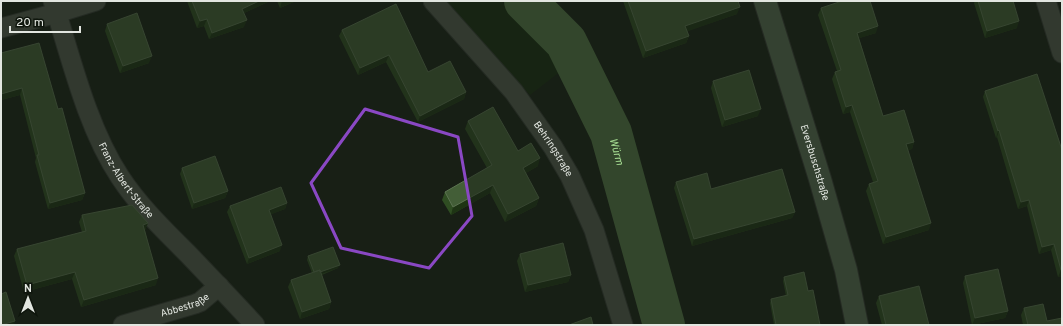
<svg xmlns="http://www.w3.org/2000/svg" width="1063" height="326" font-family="Overpass,sans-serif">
<rect width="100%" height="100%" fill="#181f15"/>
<!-- green -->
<path fill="#182c10" d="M442,1H502L508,10L566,67L530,95Z"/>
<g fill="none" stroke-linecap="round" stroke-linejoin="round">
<!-- river -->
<path stroke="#547747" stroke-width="42" id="s1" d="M525,1L566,42L611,133L664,325"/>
<!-- minor casing -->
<g stroke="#353a34" stroke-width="21">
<g id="minor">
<path id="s2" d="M53,1C71,58 87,127 120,177C139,206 164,230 188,254C211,278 233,301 255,325"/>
<path id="s3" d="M433,1L514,92L553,147L570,176L594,230L623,325"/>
<path d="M1046,1L1062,53"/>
<path d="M1,28L57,13L96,1"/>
<path id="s4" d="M123,325L195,304L200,302L219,286"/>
</g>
</g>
<!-- secondary casing -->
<g stroke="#353a34" stroke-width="24">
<g id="secondary">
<path id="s5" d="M765,1L820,179L846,270L857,325"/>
</g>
</g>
<!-- minor -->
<use href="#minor" stroke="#525a4f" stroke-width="19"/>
<!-- secondary -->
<use href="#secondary" stroke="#586a52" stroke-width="22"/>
</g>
<!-- wall -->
<path fill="#2f4d22" d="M187,1H270L244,13V27L209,39L204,26L197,28Z
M277,1H296L280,8Z
M623,1H738L737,14L687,31L689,36L686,43L643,58Z
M975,1H1013L1017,28L985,38L974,3Z
M821,8L876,33L859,38L883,116L914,142L912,149L908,150L929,230L883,244L866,191L869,184L873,182L850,112L843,114L832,79L835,72L837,71L818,15Z
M107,24L149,63L120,73L105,31Z
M342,30L428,72L466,92L464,99L418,122L386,62L358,75L339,36Z
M1,53L58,109L85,193L82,200L48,209L35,162L36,158L20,95L1,100Z
M1037,74L1062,276L1058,277L1051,250L1039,254L1027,206L1018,209L997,137L996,138L983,97L985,91Z
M713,81L758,116L722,127L711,88Z
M468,121L518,151L538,166L526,173L539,198L536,206L505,222L490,193L451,215L442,200L445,192L487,168L465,129Z
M182,168L228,191L225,198L192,209L180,174Z
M676,182L711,189L795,212L792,218L692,246L674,188Z
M287,203L285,209L271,214L280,251L247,264L227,212L230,206Z
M82,215L148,223L145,230L156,285L81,307L72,279L24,292L14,256L17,249L82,232L79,222Z
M520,254L571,275L568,282L525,292L517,261Z
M308,256L338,268L322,275L331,302L329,309L300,319L288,287L291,280L312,273L307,260Z
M965,276L1008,311L1005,318L972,325L963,283Z
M784,277L808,291L820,325H774L770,303L771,299L786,296L783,281Z
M879,296L929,325H882L876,303Z
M1024,308L1047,321L1062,325H1023L1021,315Z"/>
<!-- shaded-wall -->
<path fill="#1e3414" d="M259,1H270L240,15L242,9Z
M282,1H296L280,8Z
M740,7L737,14L683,33L685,26Z
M207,19L204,26L197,28L200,21Z
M247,20L244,27L209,39L212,33Z
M1019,21L1017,28L985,38L987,31Z
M878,26L876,33L854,40L857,33Z
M689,36L686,43L643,58L646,51Z
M389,55L386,62L358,75L360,68Z
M152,56L149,63L120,73L123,66Z
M22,88L20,95L1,100V94Z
M466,92L464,99L418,122L420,116Z
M852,105L850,112L843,114L846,107Z
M761,109L758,116L722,127L725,120Z
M999,130L997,137L996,138L998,131Z
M914,142L912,149L904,151L906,144Z
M540,158L538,166L521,176L523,168Z
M493,185L490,193L451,215L453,207Z
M228,191L225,198L192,209L194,203Z
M85,193L82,200L48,209L50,203Z
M539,198L536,206L505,222L508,214Z
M1029,200L1027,206L1018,209L1021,202Z
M287,203L285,209L267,216L269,210Z
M795,212L792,218L692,246L694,239Z
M148,223L145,230L140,232L143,225Z
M931,223L929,230L883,244L886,237Z
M1054,244L1051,250L1039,254L1042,247Z
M282,245L280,251L247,264L249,258Z
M340,265L338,268L313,277L315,274Z
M1061,270H1062V276L1058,277Z
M75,272L72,279L24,292L27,285Z
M571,275L568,282L525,292L528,285Z
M158,278L156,285L81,307L84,300Z
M331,302L329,309L300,319L302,312Z
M1008,311L1005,318L972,325L975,318Z
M15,321L14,325H2Z"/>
<!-- building -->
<path fill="#435e37" stroke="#5c7351" d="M192,1H259L242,9L247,20L212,33L207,19L200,21Z
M628,1H738L740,7L685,26L689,36L646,51Z
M842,1H870L878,26L857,33L883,116L904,110L914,142L906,144L931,223L886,237L869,184L878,181L852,105L846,107L835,72L841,70L821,8Z
M978,1H1013L1019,21L987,31Z
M396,4L428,72L450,61L466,92L420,116L389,55L360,68L342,30Z
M137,13L152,56L123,66L107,24Z
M39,43L58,109L62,108L85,193L50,203L37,155H39L22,88L1,94V53Z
M749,70L761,109L725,120L713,81Z
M1037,74L1062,150V270H1061L1054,244L1042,247L1029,200L1021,202L999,130L998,131L985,91Z
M493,107L518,151L531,143L540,158L523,168L539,198L508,214L493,185L453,207L445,192L492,165L468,121Z
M215,156L228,191L194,203L182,168Z
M782,169L795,212L694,239L676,182L707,173L711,189Z
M281,187L287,203L269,210L282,245L249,258L230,206Z
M132,205L148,223L143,225L158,278L84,300L75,272L27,285L17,249L86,231L82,215Z
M563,243L571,275L528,285L520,254Z
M333,247L340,265L320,272V270L314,272L308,256Z
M998,269L1008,311L975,318L965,276Z
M320,270L331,302L302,312L291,280Z
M804,272L808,291L813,290L820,325H776L771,299L788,295L784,277Z
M919,286L929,325H886L879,296Z
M6,292L15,321L1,325V294Z
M1043,304L1047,321L1062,318V325H1028L1024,308Z
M591,317L593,325H569Z"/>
<!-- marked area -->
<path d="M0 0H1063V326H0ZM365,109L458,137L472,216L429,268L341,248L311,183Z" fill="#181f15" fill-opacity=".55" fill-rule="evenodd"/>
<path fill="none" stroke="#8a48c4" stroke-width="3" stroke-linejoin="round" d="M365,109L458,137L472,216L429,268L341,248L311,183Z"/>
<g text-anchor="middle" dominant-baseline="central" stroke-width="4" stroke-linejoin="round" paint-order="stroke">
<!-- street labels -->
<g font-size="10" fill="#e2e6e0" stroke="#0f160d">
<text stroke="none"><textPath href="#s3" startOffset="191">Behringstraße</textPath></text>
<text stroke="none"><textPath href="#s5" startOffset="169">Eversbuschstraße</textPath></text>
<text stroke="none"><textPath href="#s2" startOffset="195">Franz-Albert-Straße</textPath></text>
<text stroke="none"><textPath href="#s4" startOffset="65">Abbestraße</textPath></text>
</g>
<!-- water labels -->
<g font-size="11" font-style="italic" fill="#a1d68e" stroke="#0f160d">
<text stroke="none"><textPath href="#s1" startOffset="179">Würm</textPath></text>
</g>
</g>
<!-- border -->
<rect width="1063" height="326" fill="none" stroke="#e2e6e0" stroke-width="4"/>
<!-- north arrow -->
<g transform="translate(28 298)" stroke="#0f160d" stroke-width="3" paint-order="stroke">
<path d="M0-3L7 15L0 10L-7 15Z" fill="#e2e6e0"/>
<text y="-6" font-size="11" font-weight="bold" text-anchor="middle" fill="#e2e6e0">N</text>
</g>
<!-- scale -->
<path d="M10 26v6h70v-6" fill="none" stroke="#e2e6e0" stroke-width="2"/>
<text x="16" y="26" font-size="12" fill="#e2e6e0" stroke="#0f160d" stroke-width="3" paint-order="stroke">20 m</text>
</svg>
